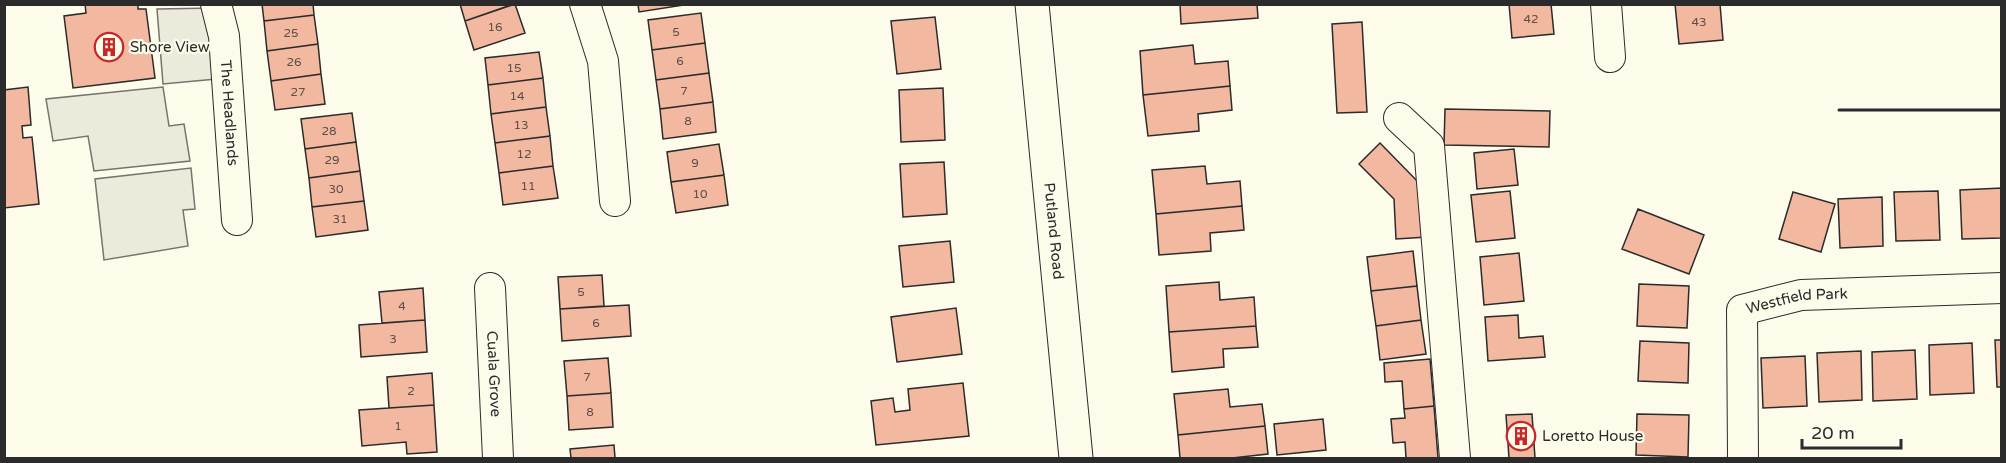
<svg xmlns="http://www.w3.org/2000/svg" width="2006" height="463" font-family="'Varela Round',sans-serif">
<rect width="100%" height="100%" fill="#fdfbea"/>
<!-- parking -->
<path fill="#eceadb" stroke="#74746e" stroke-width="1.5" d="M216,8L227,78L163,84L157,9Z
M163,87L169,126L184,124L190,161L94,171L88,136L53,141L46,99Z
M191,168L195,209L183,210L188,246L104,260L95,179Z"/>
<!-- building -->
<path fill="#f2b8a0" stroke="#2b2b2b" stroke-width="1.5" d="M85,4H138V9H146L155,78L73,88L64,16L86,13Z
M262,4H313L314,15L264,21Z
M460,4H514L465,21Z
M515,4L525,33L474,50L465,21Z
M638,4H690L639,12Z
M1180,4H1257L1258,18L1181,24Z
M1509,4H1551L1554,34L1512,38Z
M1675,4H1720L1723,40L1679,44Z
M701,13L705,43L652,50L648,20Z
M314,15L318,44L267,51L264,21Z
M935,17L941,69L897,74L891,21Z
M1362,22L1367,112L1337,113L1332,24Z
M705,43L709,73L656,80L652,50Z
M318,44L321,74L271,81L267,51Z
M1193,45L1195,64L1228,61L1230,86L1143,95L1140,51Z
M539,52L543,78L488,85L485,58Z
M709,73L713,102L660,109L656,80Z
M321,74L325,104L275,110L271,81Z
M543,78L546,107L491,114L488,85Z
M1230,86L1232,110L1198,114L1199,131L1148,136L1143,95Z
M28,87L31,125L22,126L23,138L32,137L39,204L4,208V90Z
M943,88L945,140L901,142L899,90Z
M713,102L716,132L663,139L660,109Z
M546,107L550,136L495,143L491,114Z
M1445,109L1550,111L1549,147L1444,145Z
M352,113L356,142L305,149L301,119Z
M550,136L553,166L499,173L495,143Z
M356,142L360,171L309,178L305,149Z
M1380,143L1424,188L1427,237L1396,239L1394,199L1359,164Z
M719,144L724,175L671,182L667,152Z
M1514,149L1518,185L1477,189L1474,153Z
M944,162L947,214L903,217L900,164Z
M553,166L558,198L503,205L499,173Z
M1205,166L1207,184L1240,181L1242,206L1156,214L1152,170Z
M360,171L364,201L312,207L309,178Z
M724,175L728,205L676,213L671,182Z
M2002,188V238L1962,239L1960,190Z
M1510,191L1515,238L1476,242L1471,195Z
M1938,191L1940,240L1896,241L1894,192Z
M1793,192L1835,204L1821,252L1779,239Z
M1882,197L1883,246L1840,248L1838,199Z
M364,201L368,230L316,237L312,207Z
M1242,206L1244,230L1210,233L1211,251L1159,255L1156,214Z
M1638,209L1704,235L1689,274L1622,249Z
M950,241L954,282L903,287L899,246Z
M1413,251L1417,286L1371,291L1367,257Z
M1519,253L1524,301L1484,305L1480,257Z
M602,275L604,306L560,309L558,277Z
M1219,282L1220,300L1254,297L1256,326L1169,332L1166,286Z
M1639,284L1689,286L1687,328L1637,326Z
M1417,286L1421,320L1376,326L1371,291Z
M423,288L425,320L382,323L379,292Z
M629,305L631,336L562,341L560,309Z
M956,308L962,354L897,362L891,317Z
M1518,315L1519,338L1543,336L1545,357L1488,361L1485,317Z
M425,320L427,352L361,357L359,325Z
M1421,320L1426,354L1380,360L1376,326Z
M1256,326L1258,347L1223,349L1224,367L1172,372L1169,332Z
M1995,340H2002V387H1997Z
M1640,341L1689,343L1688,383L1638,381Z
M1972,343L1974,393L1930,395L1929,345Z
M1915,350L1917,399L1873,401L1872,352Z
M1861,351L1862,400L1819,402L1817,353Z
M1805,356L1807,406L1763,408L1761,358Z
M608,358L611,393L567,396L564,361Z
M1430,359L1434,406L1404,409L1402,381L1385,382L1384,363Z
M432,373L434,405L389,408L387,377Z
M963,383L969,436L876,445L871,401L893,398L895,412L910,410L908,389Z
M1228,389L1230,407L1262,404L1265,426L1178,435L1174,394Z
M611,393L613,427L569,430L567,396Z
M434,405L437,452L407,454L406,442L362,446L359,410Z
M1434,406L1438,458H1406L1405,442L1393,443L1391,419L1405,418L1404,409Z
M1532,414L1535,458H1551H1509L1506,415Z
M1637,414L1689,415L1688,457L1636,455Z
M1323,419L1326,450L1277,455L1274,424Z
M1265,426L1268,454L1232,458H1180L1178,435Z
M614,445L615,458H571L570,449Z"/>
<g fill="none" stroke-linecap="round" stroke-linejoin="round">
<!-- street casing -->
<g stroke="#2b2b2b" stroke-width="32">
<g id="street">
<path id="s1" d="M216,4L224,36L237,220"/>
<path d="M585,4L603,61L615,201"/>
<path d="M1606,4L1610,57"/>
<path d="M1399,118L1429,146L1455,458"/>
<path id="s2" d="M490,288L498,458"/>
<path id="s3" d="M1743,458L1742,310L1801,295L2002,288"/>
</g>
</g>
<!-- secondary casing -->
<g stroke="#2b2b2b" stroke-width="35">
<g id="secondary">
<path id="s4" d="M1032,4L1076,458"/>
</g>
</g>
<!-- street -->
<use href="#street" stroke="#fdfbea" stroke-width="30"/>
<!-- secondary -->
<use href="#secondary" stroke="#fdfbea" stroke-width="33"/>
<!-- wall -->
<path stroke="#2b2b2b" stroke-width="3" d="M1839,110H2002"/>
</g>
<!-- icons -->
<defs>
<g id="building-ring" transform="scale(1.5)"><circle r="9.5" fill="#fdfbea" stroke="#c62828" stroke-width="1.5"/><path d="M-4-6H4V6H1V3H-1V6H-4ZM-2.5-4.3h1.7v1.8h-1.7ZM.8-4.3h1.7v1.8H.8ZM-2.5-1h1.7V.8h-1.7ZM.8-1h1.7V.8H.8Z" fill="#c62828"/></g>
</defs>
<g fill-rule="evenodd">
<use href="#building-ring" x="109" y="47"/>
<use href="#building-ring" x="1521" y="436"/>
</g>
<g text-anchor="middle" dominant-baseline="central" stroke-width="4.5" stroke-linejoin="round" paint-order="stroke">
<!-- number labels -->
<g font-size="12" fill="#5d4e48">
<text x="1531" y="19">42</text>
<text x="1699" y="22">43</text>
<text x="495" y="27">16</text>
<text x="676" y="32">5</text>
<text x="291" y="33">25</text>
<text x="680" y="61">6</text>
<text x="294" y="62">26</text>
<text x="514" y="68">15</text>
<text x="684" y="91">7</text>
<text x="298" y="92">27</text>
<text x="517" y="96">14</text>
<text x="688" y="121">8</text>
<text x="521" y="125">13</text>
<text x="329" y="131">28</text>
<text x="524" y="154">12</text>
<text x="332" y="160">29</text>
<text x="695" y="163">9</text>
<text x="528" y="186">11</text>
<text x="336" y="189">30</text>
<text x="700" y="194">10</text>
<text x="340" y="219">31</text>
<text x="581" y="292">5</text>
<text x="402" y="306">4</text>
<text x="596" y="323">6</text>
<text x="393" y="339">3</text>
<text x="587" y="377">7</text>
<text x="411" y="391">2</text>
<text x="590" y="412">8</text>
<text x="398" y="426">1</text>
</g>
<!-- poi labels -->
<g font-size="15" fill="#2b2b2b" stroke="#fdfbea" text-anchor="start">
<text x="130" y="47">Shore View</text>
<text x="1542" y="436">Loretto House</text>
</g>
<!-- street labels -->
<g font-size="15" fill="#2b2b2b" stroke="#fdfbea">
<text stroke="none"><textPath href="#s1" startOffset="110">The Headlands</textPath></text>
<text stroke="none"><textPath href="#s4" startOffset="228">Putland Road</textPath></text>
<text stroke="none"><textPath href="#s3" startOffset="204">Westfield Park</textPath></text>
<text stroke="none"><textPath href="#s2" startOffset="86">Cuala Grove</textPath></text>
</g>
</g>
<!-- border -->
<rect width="2006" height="463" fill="none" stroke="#2b2b2b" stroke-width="12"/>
<!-- scale -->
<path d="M1802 439v9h99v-9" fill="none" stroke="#2b2b2b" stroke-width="3"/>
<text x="1811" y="439" font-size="18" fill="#2b2b2b" stroke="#fdfbea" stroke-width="4.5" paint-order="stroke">20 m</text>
</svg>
